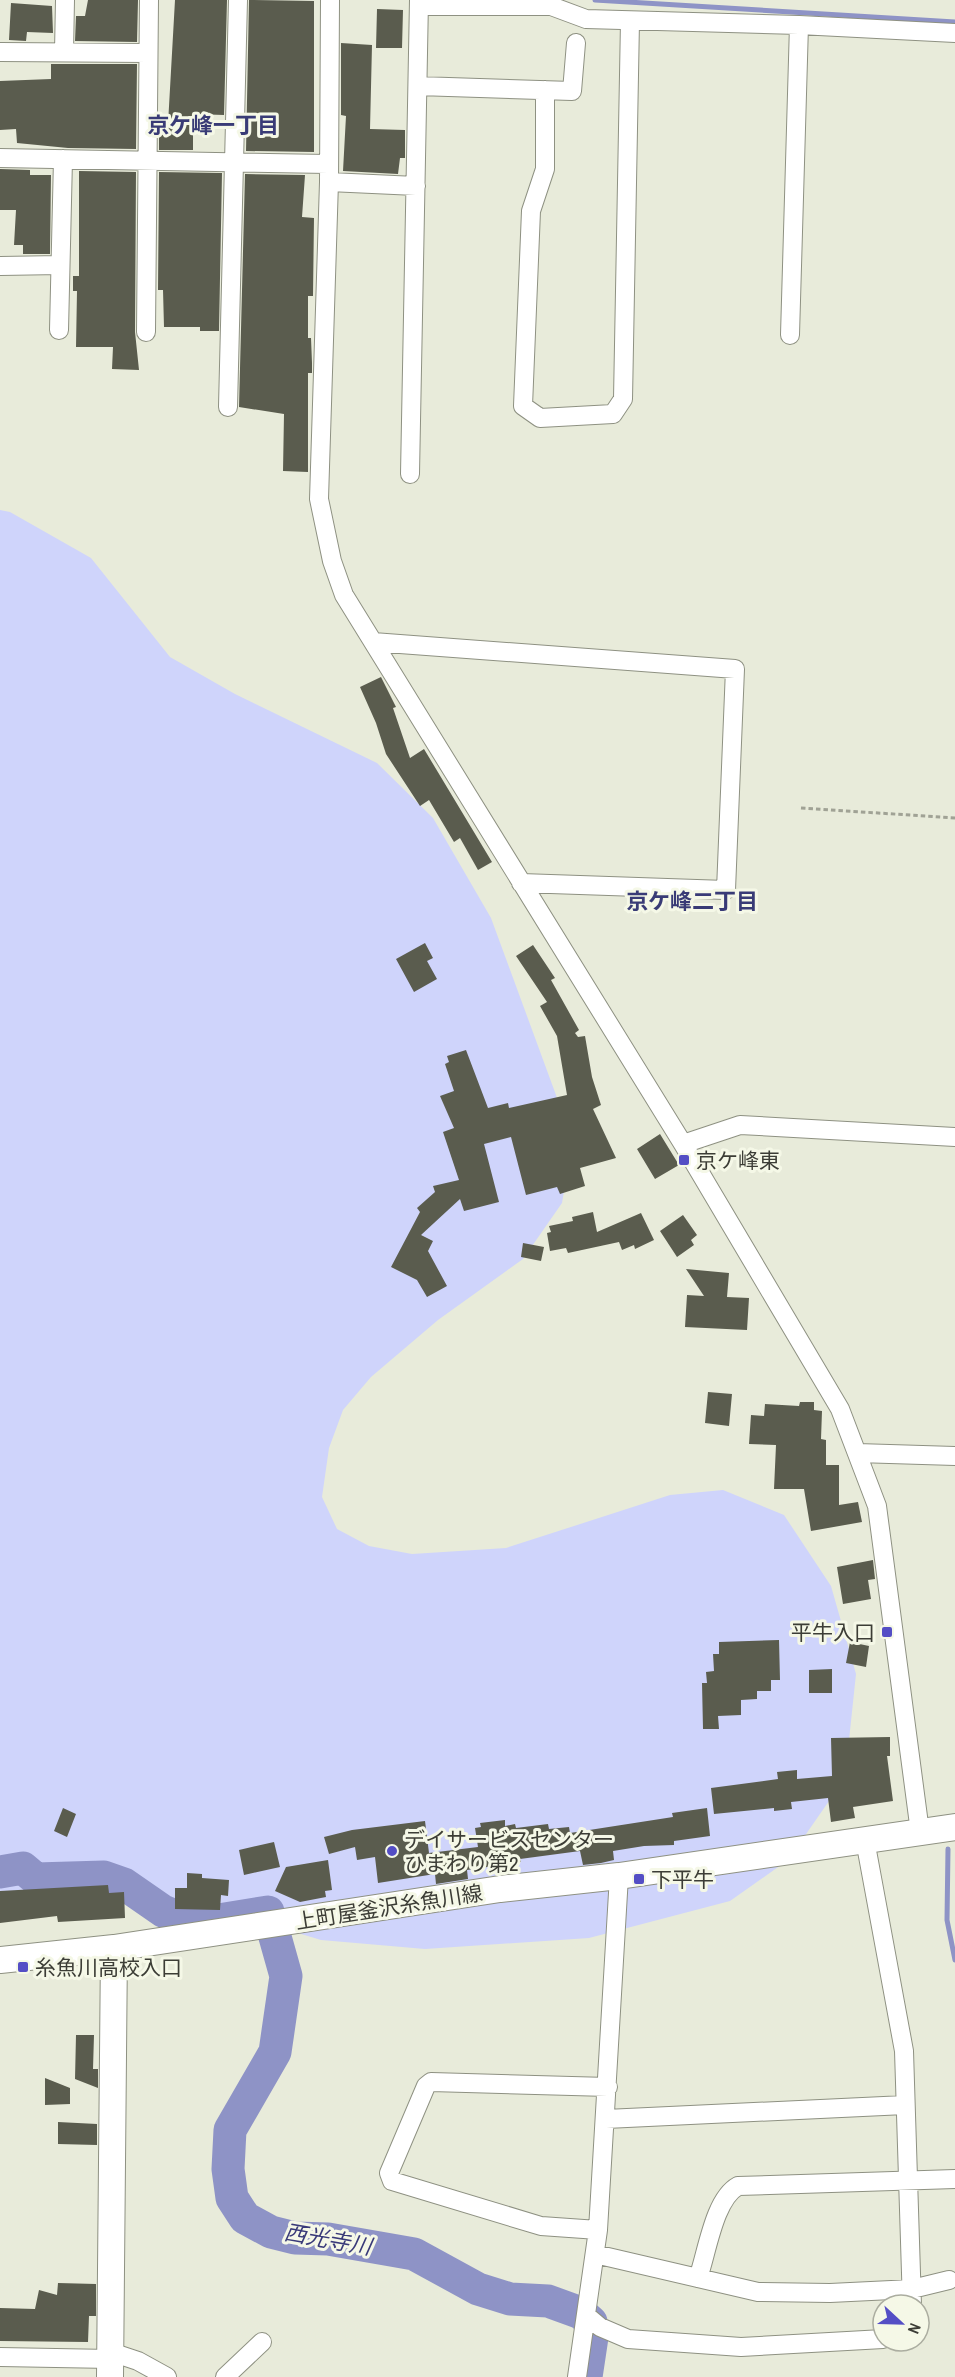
<svg xmlns="http://www.w3.org/2000/svg" width="955" height="2377" font-family="'Archivo Narrow','Noto Sans JP',sans-serif">
<rect width="100%" height="100%" fill="#e8ebda"/>
<!-- green -->
<path fill="#cfd4fb" d="M0,510L10,512L91,558L170,657L235,694L377,763L433,818L491,918L556,1095L571,1150L562,1203L523,1259L438,1320L371,1377L343,1410L329,1448L322,1497L337,1529L369,1546L412,1554L506,1548L670,1495L723,1490L784,1515L831,1586L856,1674L845,1778L788,1860L730,1901L589,1938L425,1949L321,1940L228,1912L140,1895L16,1915L0,1921Z"/>
<g fill="none" stroke-linecap="round" stroke-linejoin="round">
<!-- stream -->
<path stroke="#8e93c6" stroke-width="5" d="M595,0L955,22
M948,1849L947,1920L955,1960"/>
<!-- river -->
<path stroke="#8e93c6" stroke-width="33" d="M0,1872L23,1868L36,1879L104,1877L124,1884L163,1911L194,1924L268,1912L286,1976L275,2052L230,2130L228,2169L232,2198L245,2218L271,2232L295,2238L328,2239L414,2254L478,2289L510,2299L548,2301L581,2313L591,2322L592,2337L586,2377"/>
</g>
<!-- building -->
<path fill="#5a5c4e" d="M88,0H138L137,42L75,41L76,16H85Z
M175,0H227L224,115L193,114V150H159V124H168Z
M249,0L314,1V152L246,151Z
M11,3L52,6L53,33L27,32L26,41L9,40Z
M377,9L403,10L402,48H376Z
M341,43L372,45L370,129L405,130V158H400L398,174L343,171L346,116L341,115Z
M51,64H137L136,149L68,148L17,143L16,129L0,130V81L51,79Z
M0,169L30,170V175H51L50,254H23V245H14L16,210H0Z
M79,171L136,172L135,332L139,370L112,369L113,347H76L77,291H73V276H79Z
M159,172L222,173L219,331H200V327H164L163,290H158Z
M245,174L305,175L302,217L314,218L313,296H308V338H311L312,363V373H308V472L283,471L284,414L239,407Z
M381,677L396,707L393,708L410,758L424,749L492,862L478,870L460,838L454,842L429,800L420,806L386,754L376,723L360,687Z
M425,943L433,958L427,961L437,979L414,992L396,959Z
M533,945L555,978L551,980L579,1030L575,1033L578,1037L585,1036L592,1077L601,1105L593,1109L616,1158L580,1168L585,1186L560,1194L557,1187L526,1195L511,1137L484,1144L499,1202L464,1211L460,1199L421,1235L433,1241L428,1251L447,1286L427,1297L417,1280L391,1267L420,1212L417,1208L435,1192L433,1186L459,1180L443,1132L454,1128L440,1096L454,1091L445,1064L449,1062L447,1056L466,1050L488,1108L508,1103L509,1108L567,1095L557,1036L540,1006L547,1002L516,956Z
M660,1134L679,1165L655,1179L637,1149Z
M593,1212L597,1232L641,1213L654,1240L635,1249L634,1245L622,1250L619,1242L568,1253L566,1248L550,1251L547,1233L551,1232L549,1226L573,1221L572,1217Z
M683,1215L697,1235L691,1240L694,1245L677,1257L660,1231Z
M523,1243L544,1247L541,1261L521,1257Z
M686,1269L729,1273L727,1297L749,1298L747,1330L685,1327L687,1295L704,1296Z
M708,1392L732,1394L729,1426L705,1423Z
M800,1402H814V1410L822,1411L821,1439L826,1440V1465H839V1505L858,1502L862,1522L811,1531L804,1489H774L776,1445L749,1444L751,1415L764,1416L765,1404L799,1406Z
M873,1560L875,1579L868,1580L871,1599L843,1604L837,1567Z
M779,1640L780,1680H771V1691H757V1699L741,1700V1715L718,1716L719,1729H703L702,1683H707L706,1672L714,1671L713,1654H719V1642Z
M850,1642L869,1646L866,1667L846,1663Z
M832,1669V1693H809V1670Z
M890,1737V1756H887L893,1801L853,1807L855,1818L831,1822L828,1798L791,1802L792,1809L774,1811V1808L714,1814L711,1788L778,1779L777,1772L797,1770V1779L832,1776L831,1738Z
M63,1808L76,1814L67,1837L54,1831Z
M707,1808L710,1836L674,1841V1845L644,1846L613,1851L614,1860L601,1863L583,1865L580,1851L520,1859L521,1862L467,1870L468,1879L436,1884L435,1874L378,1883L375,1857L357,1860L355,1847L329,1854L324,1837L352,1830L425,1821L429,1853L478,1847L475,1828L481,1827L480,1823L505,1820V1826L515,1824L516,1828L548,1824L549,1829L569,1827L570,1833L673,1817L672,1813Z
M274,1842L280,1867L244,1875L239,1850Z
M328,1860L332,1890L325,1891L326,1897L300,1902L275,1891L286,1867Z
M187,1873L202,1874V1878L229,1880L228,1896L221,1895L220,1910L175,1909V1888H187Z
M108,1885L109,1893L124,1892L125,1918L58,1922L57,1916L0,1923V1891Z
M76,2035H94L93,2069H98V2088L75,2079Z
M45,2078L70,2088V2104L45,2105Z
M58,2122L97,2124V2145L58,2144Z
M58,2283L96,2284V2316H89L88,2342L0,2341V2308L35,2309L39,2290L57,2295Z"/>
<g fill="none" stroke-linecap="round" stroke-linejoin="round">
<!-- street casing -->
<g stroke="#8e9182" stroke-width="20">
<path id="street" d="M330,0L329,182L319,499L332,561L344,595L683,1144L840,1409L877,1506L920,1832
M546,0L551,6L586,19L799,25L955,33
M419,6H551
M0,52L148,53
M64,52L65,0
M418,86L572,91L576,43
M545,90V169L531,211L523,406L540,418L613,414L623,399L630,21
M0,158L328,164
M329,182L416,186
M0,266L60,265
M59,330L63,159
M146,332L149,0
M790,335L799,25
M228,407L238,0
M410,474L419,0
M373,642L735,669L726,890L521,883
M683,1144L740,1125L955,1137
M857,1453L955,1456
M865,1840L904,2051L912,2305
M606,2119L905,2105
M598,2230L541,2226L392,2181L389,2173L426,2086L431,2082L608,2087
M595,2254L758,2292L830,2293L912,2289L949,2280
M698,2278C707,2253 714,2199 738,2186L955,2179
M587,2316L600,2327L628,2339L741,2347L883,2339
M111,2352L138,2361L167,2377
M0,2357L111,2359
M225,2377L262,2342
M577,2377L598,2230L619,1876"/>
</g>
<!-- secondary casing -->
<g stroke="#8e9182" stroke-width="28">
<path id="secondary" d="M0,1960L114,1948L500,1889L619,1876L955,1827
M110,2377L114,1948"/>
</g>
<!-- path -->
<path stroke="#a0a295" stroke-width="3" stroke-dasharray="4.5 3" stroke-linecap="butt" d="M801,808L955,818"/>
<!-- street -->
<use href="#street" stroke="#fff" stroke-width="18"/>
<!-- secondary -->
<use href="#secondary" stroke="#fff" stroke-width="26"/>
</g>
<!-- markers -->
<g fill="#544ec5" stroke="#f5f8e7" stroke-width="2">
<rect x="678" y="1154" width="12" height="12" rx="3"/>
<rect x="881" y="1626" width="12" height="12" rx="3"/>
<circle cx="392" cy="1851" r="6"/>
<rect x="633" y="1873" width="12" height="12" rx="3"/>
<rect x="17" y="1961" width="12" height="12" rx="3"/>
</g>
<g text-anchor="middle" dominant-baseline="central" stroke-width="6" stroke-linejoin="round" paint-order="stroke">
<!-- poi labels -->
<g font-size="21" fill="#3c3d36" stroke="#f5f8e7" text-anchor="start">
<text x="696" y="1160">京ケ峰東</text>
<text x="875" y="1632" text-anchor="end">平牛入口</text>
<text x="404" y="1839">デイサービスセンター<tspan x="404" dy="24">ひまわり第2</tspan></text>
<text x="651" y="1879">下平牛</text>
<text x="35" y="1967">糸魚川高校入口</text>
</g>
<!-- street labels -->
<g font-size="21" fill="#3c3d36" stroke="#f5f8e7">
<text transform="translate(389 1907) rotate(-9)">上町屋釜沢糸魚川線</text>
</g>
<!-- neighbourhood labels -->
<g font-size="22" font-weight="bold" fill="#393b76" stroke="#f5f8e7">
<text x="213" y="125">京ケ峰一丁目</text>
<text x="692" y="901">京ケ峰二丁目</text>
</g>
<!-- water labels -->
<g font-size="22" font-style="italic" fill="#393a79" stroke="#f5f8e7">
<text transform="translate(328 2239) rotate(10)">西光寺川</text>
</g>
</g>
<!-- north arrow -->
<g transform="translate(901 2323) rotate(112)"><circle r="28" fill="#f5f8e7" stroke="#abada0" stroke-width="1.5"/>
<path d="M0-4.5L10 22L0 15L-10 22Z" fill="#544ec5"/>
<text y="-9" font-size="16" font-weight="bold" text-anchor="middle" fill="#3c3d36">N</text>
</g>
</svg>
